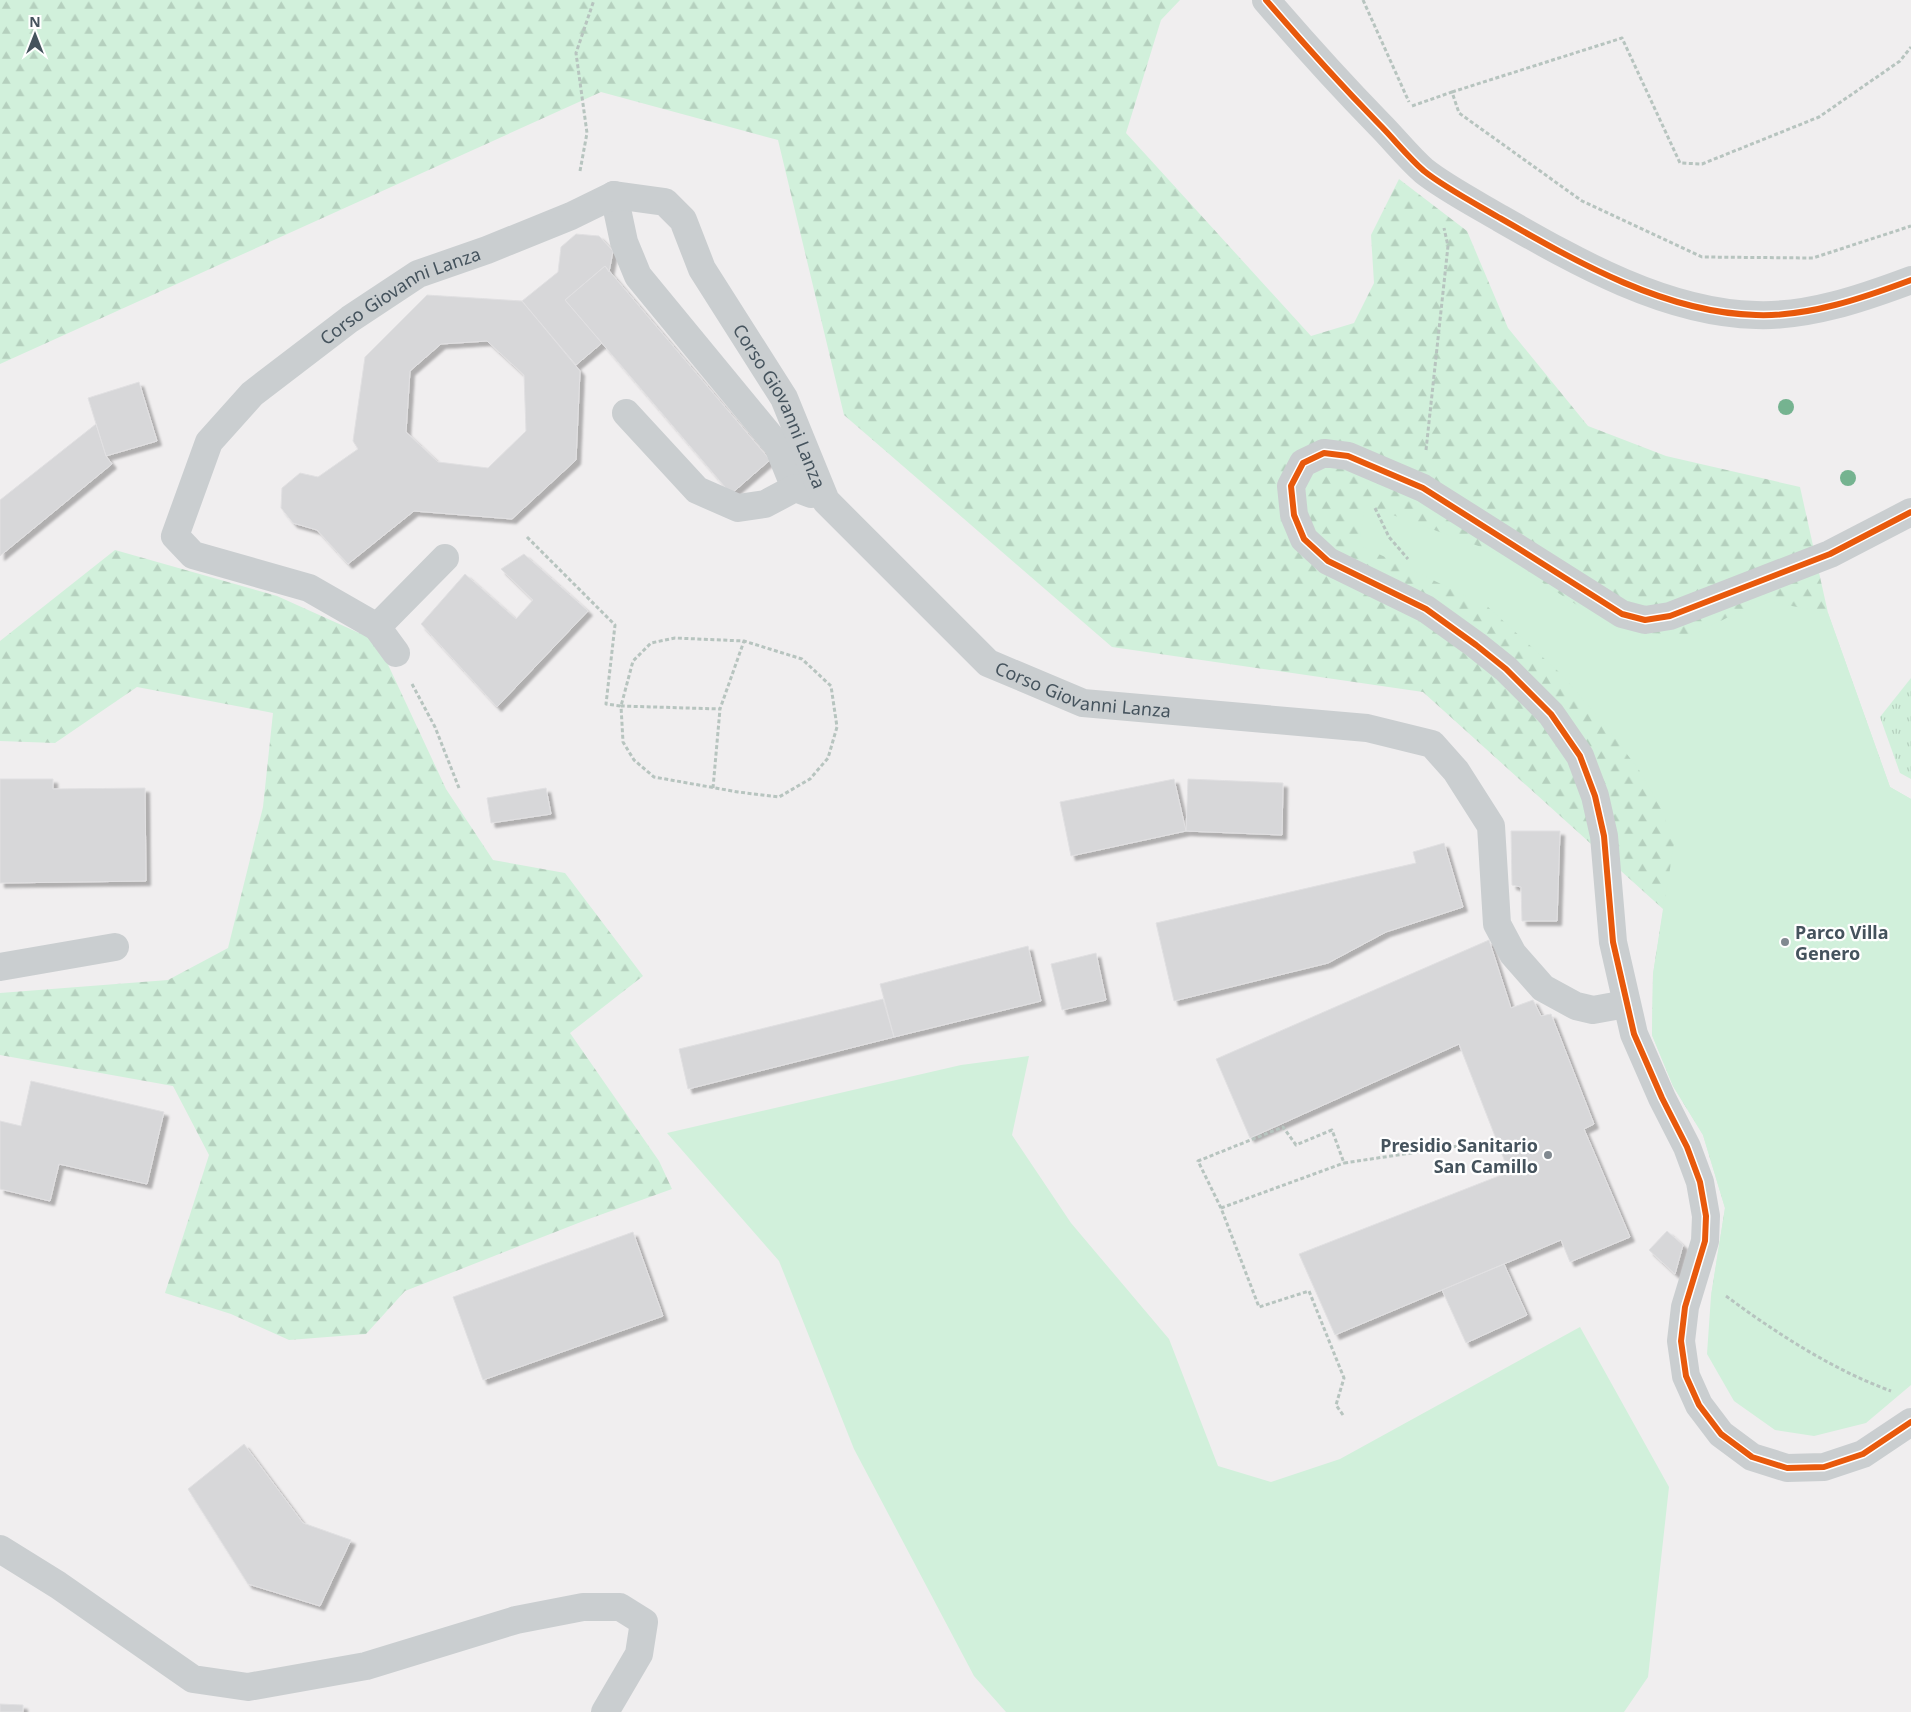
<svg xmlns="http://www.w3.org/2000/svg" width="1911" height="1712" font-family="'Noto Sans',sans-serif">
<defs>
<pattern id="grass-tufts" width="24" height="20" patternUnits="userSpaceOnUse" patternTransform="scale(1.25)"><rect width="24" height="20" fill="#d1f0db"/><path d="M3 7l-1-3M5 7V3M7 7l1-3M15 17l-1-3M17 17v-4M19 17l1-3" fill="none" stroke="#b5d0be"/></pattern>
<pattern id="forest-firs" width="22" height="20" patternUnits="userSpaceOnUse" patternTransform="scale(1.25)"><rect width="22" height="20" fill="#d1f0db"/><path d="M5 1l3.5 6h-7zM16 11l3.5 6h-7z" fill="#b5d0be"/></pattern>
<filter id="shadow"><feDropShadow dx="4.5" dy="4.5" stdDeviation="1" flood-color="#0004"/></filter>
</defs>
<rect width="100%" height="100%" fill="#f0eeef"/>
<!-- grass -->
<path fill="url(#grass-tufts)" d="M1911,678V779L1900,773L1880,717Z"/>
<!-- forest -->
<path fill="url(#forest-firs)" d="M0,0H1180L1161,20L1126,133L1311,336L1354,323L1374,283L1371,235L1399,179L1467,231L1508,328L1588,426L1666,456L1800,487L1828,613L1890,787L1911,799L1711,1296L1725,1208L1703,1135L1673,1086L1652,1035L1653,974L1663,909L1423,692L1112,647L844,415L778,140L601,92L0,364Z
M115,550L277,596L377,641L446,789L493,860L565,873L643,976L570,1033L659,1161L672,1189L586,1220L405,1291L366,1334L289,1340L231,1314L165,1293L209,1155L173,1086L0,1055V993L168,980L228,948L263,807L273,713L137,687L55,743L0,741V641Z"/>
<!-- green -->
<path fill="#d1f0db" d="M1365,505L1495,552L1586,611L1645,633L1693,635L1762,600L1828,613L1890,787L1911,799V1385L1866,1423L1814,1436L1775,1430L1734,1401L1707,1354L1711,1296L1725,1208L1703,1135L1673,1086L1652,1035L1653,974L1674,844L1662,810L1639,770L1601,720L1560,673L1488,607L1396,562L1359,545Z
M1029,1056L1012,1135L1071,1223L1169,1339L1218,1466L1271,1482L1340,1459L1580,1327L1669,1487L1648,1677L1624,1712H1006L974,1676L854,1449L779,1261L667,1133L961,1065Z"/>
<!-- building -->
<path fill="#d7d7d9" stroke="#e1e0e2" fill-rule="evenodd" filter="url(#shadow)" d="M576,234L599,236L613,251L609,272L605,266L565,300L602,343L576,365L522,301L558,272L561,247Z
M605,266L770,460L731,494L565,300Z
M427,295L522,301L580,371L576,460L512,519L414,511L348,564L317,530L293,523L281,508L282,488L300,473L318,477L358,449L353,441L365,357ZM487,341L524,375L526,431L488,468L438,462L406,432L410,371L441,344Z
M139,382L157,441L106,456L88,398Z
M96,424L106,456L112,464L0,556V500Z
M524,554L588,611L497,707L421,624L465,574L516,619L533,600L501,569Z
M0,779H53V789L145,788L146,881L0,883Z
M1174,779L1186,831L1071,856L1060,802Z
M1188,779L1283,783L1282,835L1186,831Z
M546,788L551,814L491,823L487,798Z
M1511,831H1560L1557,921H1522L1521,887L1512,885Z
M1444,843L1463,907L1386,932L1328,963L1174,1001L1156,923L1416,863L1413,852Z
M1489,940L1511,1008L1533,1000L1541,1016L1551,1014L1594,1124L1584,1129L1630,1237L1570,1262L1561,1240L1335,1335L1299,1254L1509,1172L1459,1044L1250,1138L1216,1059Z
M1028,946L1041,1001L894,1037L880,984Z
M1096,953L1106,1000L1062,1010L1051,964Z
M883,999L894,1037L688,1089L679,1049Z
M31,1081L164,1112L147,1184L59,1164L50,1201L0,1189V1121L21,1126Z
M1667,1231L1683,1245L1675,1274L1649,1250Z
M633,1232L663,1316L483,1380L453,1297Z
M1504,1264L1527,1315L1466,1343L1442,1290Z
M244,1444L303,1523L351,1540L320,1606L248,1584L188,1489Z
M0,1704L23,1705V1712H0Z"/>
<g fill="none" stroke-linecap="round" stroke-linejoin="round">
<!-- path -->
<path stroke="#b7c4bf" stroke-width="3" stroke-dasharray="4 2.5" stroke-linecap="butt" d="M1363,0L1409,102
M1452,92L1622,38L1680,163L1702,164L1819,117L1900,61L1911,47
M1412,106L1452,92L1459,113L1582,201L1702,257L1813,258L1911,226
M580,171L587,133L576,53L594,0
M1426,450L1448,246L1444,228
M1375,508L1389,537L1408,559
M527,537L615,625L606,704L621,706L633,661L651,643L675,638L744,641L802,659L831,686L837,727L828,758L810,779L779,797L738,792L654,777L634,760L623,742L621,706L720,709L744,641
M412,684L435,727L459,788
M713,788L720,709
M1221,1208L1344,1163
M1726,1296C1776,1333 1833,1370 1891,1391
M1343,1415L1336,1405L1344,1378L1309,1291L1259,1307L1221,1208L1198,1161L1283,1127L1296,1145L1332,1130L1344,1163L1485,1142"/>
<!-- minor -->
<g stroke="#caced0" stroke-width="28">
<path d="M1266,0C1303,43 1340,84 1379,124C1394,139 1408,157 1424,171C1444,187 1476,204 1498,217C1575,261 1665,313 1756,315C1808,317 1863,298 1911,280"/>
<path d="M614,195L624,242L638,276L778,446L795,488"/>
<path d="M626,413L697,490L738,508L765,504L795,488L811,494"/>
<path d="M1911,512L1830,554L1670,616L1645,620L1622,614L1423,488L1348,456L1324,453L1303,463L1291,486L1294,515L1304,539L1328,561L1426,609L1476,645L1506,669L1551,714L1580,756L1595,796L1604,836L1613,942L1634,1034L1662,1098L1687,1147L1700,1182L1706,1216L1705,1241L1685,1307L1681,1341L1686,1376L1699,1405L1721,1434L1752,1457L1787,1468L1824,1467L1863,1454L1911,1422"/>
<path d="M377,627L445,558"/>
<path id="s1" d="M396,653L377,627L309,588L193,555L175,536L209,442L252,394L350,319L418,274L487,250L571,216L614,195L665,202L683,220L702,269L784,398L826,501L988,663L1083,703L1367,728L1432,744L1456,771L1491,826L1497,924L1513,954L1543,988L1576,1006L1593,1010L1626,1004"/>
<path d="M0,967L115,947"/>
<path d="M0,1549L58,1585L193,1679L248,1687L366,1666L516,1620L583,1607H620L644,1622L639,1654L605,1712"/>
</g>
<!-- cycleway casing -->
<g stroke="#fff" stroke-width="9">
<path id="cycleway" d="M1266,0C1303,43 1340,84 1379,124C1394,139 1408,157 1424,171C1444,187 1476,204 1498,217C1575,261 1665,313 1756,315C1808,317 1863,298 1911,280
M1911,512L1830,554L1670,616L1645,620L1622,614L1423,488L1348,456L1324,453L1303,463L1291,486L1294,515L1304,539L1328,561L1426,609L1476,645L1506,669L1551,714L1580,756L1595,796L1604,836L1613,942L1634,1034L1662,1098L1687,1147L1700,1182L1706,1216L1705,1241L1685,1307L1681,1341L1686,1376L1699,1405L1721,1434L1752,1457L1787,1468L1824,1467L1863,1454L1911,1422"/>
</g>
<!-- cycleway -->
<use href="#cycleway" stroke="#e8590c" stroke-width="6"/>
</g>
<!-- trees -->
<g fill="#75b390">
<circle cx="1786" cy="407" r="8"/>
<circle cx="1848" cy="478" r="8"/>
</g>
<!-- markers -->
<g fill="#818990" stroke="#fff" stroke-width="2">
<circle cx="1785" cy="942" r="5"/>
<circle cx="1548" cy="1155" r="5"/>
</g>
<g text-anchor="middle" dominant-baseline="central" stroke-width="4.5" stroke-linejoin="round" paint-order="stroke">
<!-- street labels -->
<g font-size="18" fill="#45535d" stroke="#fff">
<text stroke="none"><textPath href="#s1" startOffset="601">Corso Giovanni Lanza</textPath></text>
<text stroke="none"><textPath href="#s1" startOffset="1126">Corso Giovanni Lanza</textPath></text>
<text stroke="none"><textPath href="#s1" startOffset="1561">Corso Giovanni Lanza</textPath></text>
</g>
<!-- poi labels -->
<g font-size="18" font-weight="bold" fill="#45535d" stroke="#fff" text-anchor="start">
<text x="1795" y="932">Parco Villa<tspan x="1795" dy="21">Genero</tspan></text>
<text x="1538" y="1145" text-anchor="end">Presidio Sanitario<tspan x="1538" dy="21">San Camillo</tspan></text>
</g>
</g>
<!-- north arrow -->
<g transform="translate(35 35)" stroke="#ffffff" stroke-width="4" paint-order="stroke">
<path d="M0-4L9 19L0 12L-9 19Z" fill="#45535d"/>
<text y="-8" font-size="14" font-weight="bold" text-anchor="middle" fill="#45535d">N</text>
</g>
</svg>
